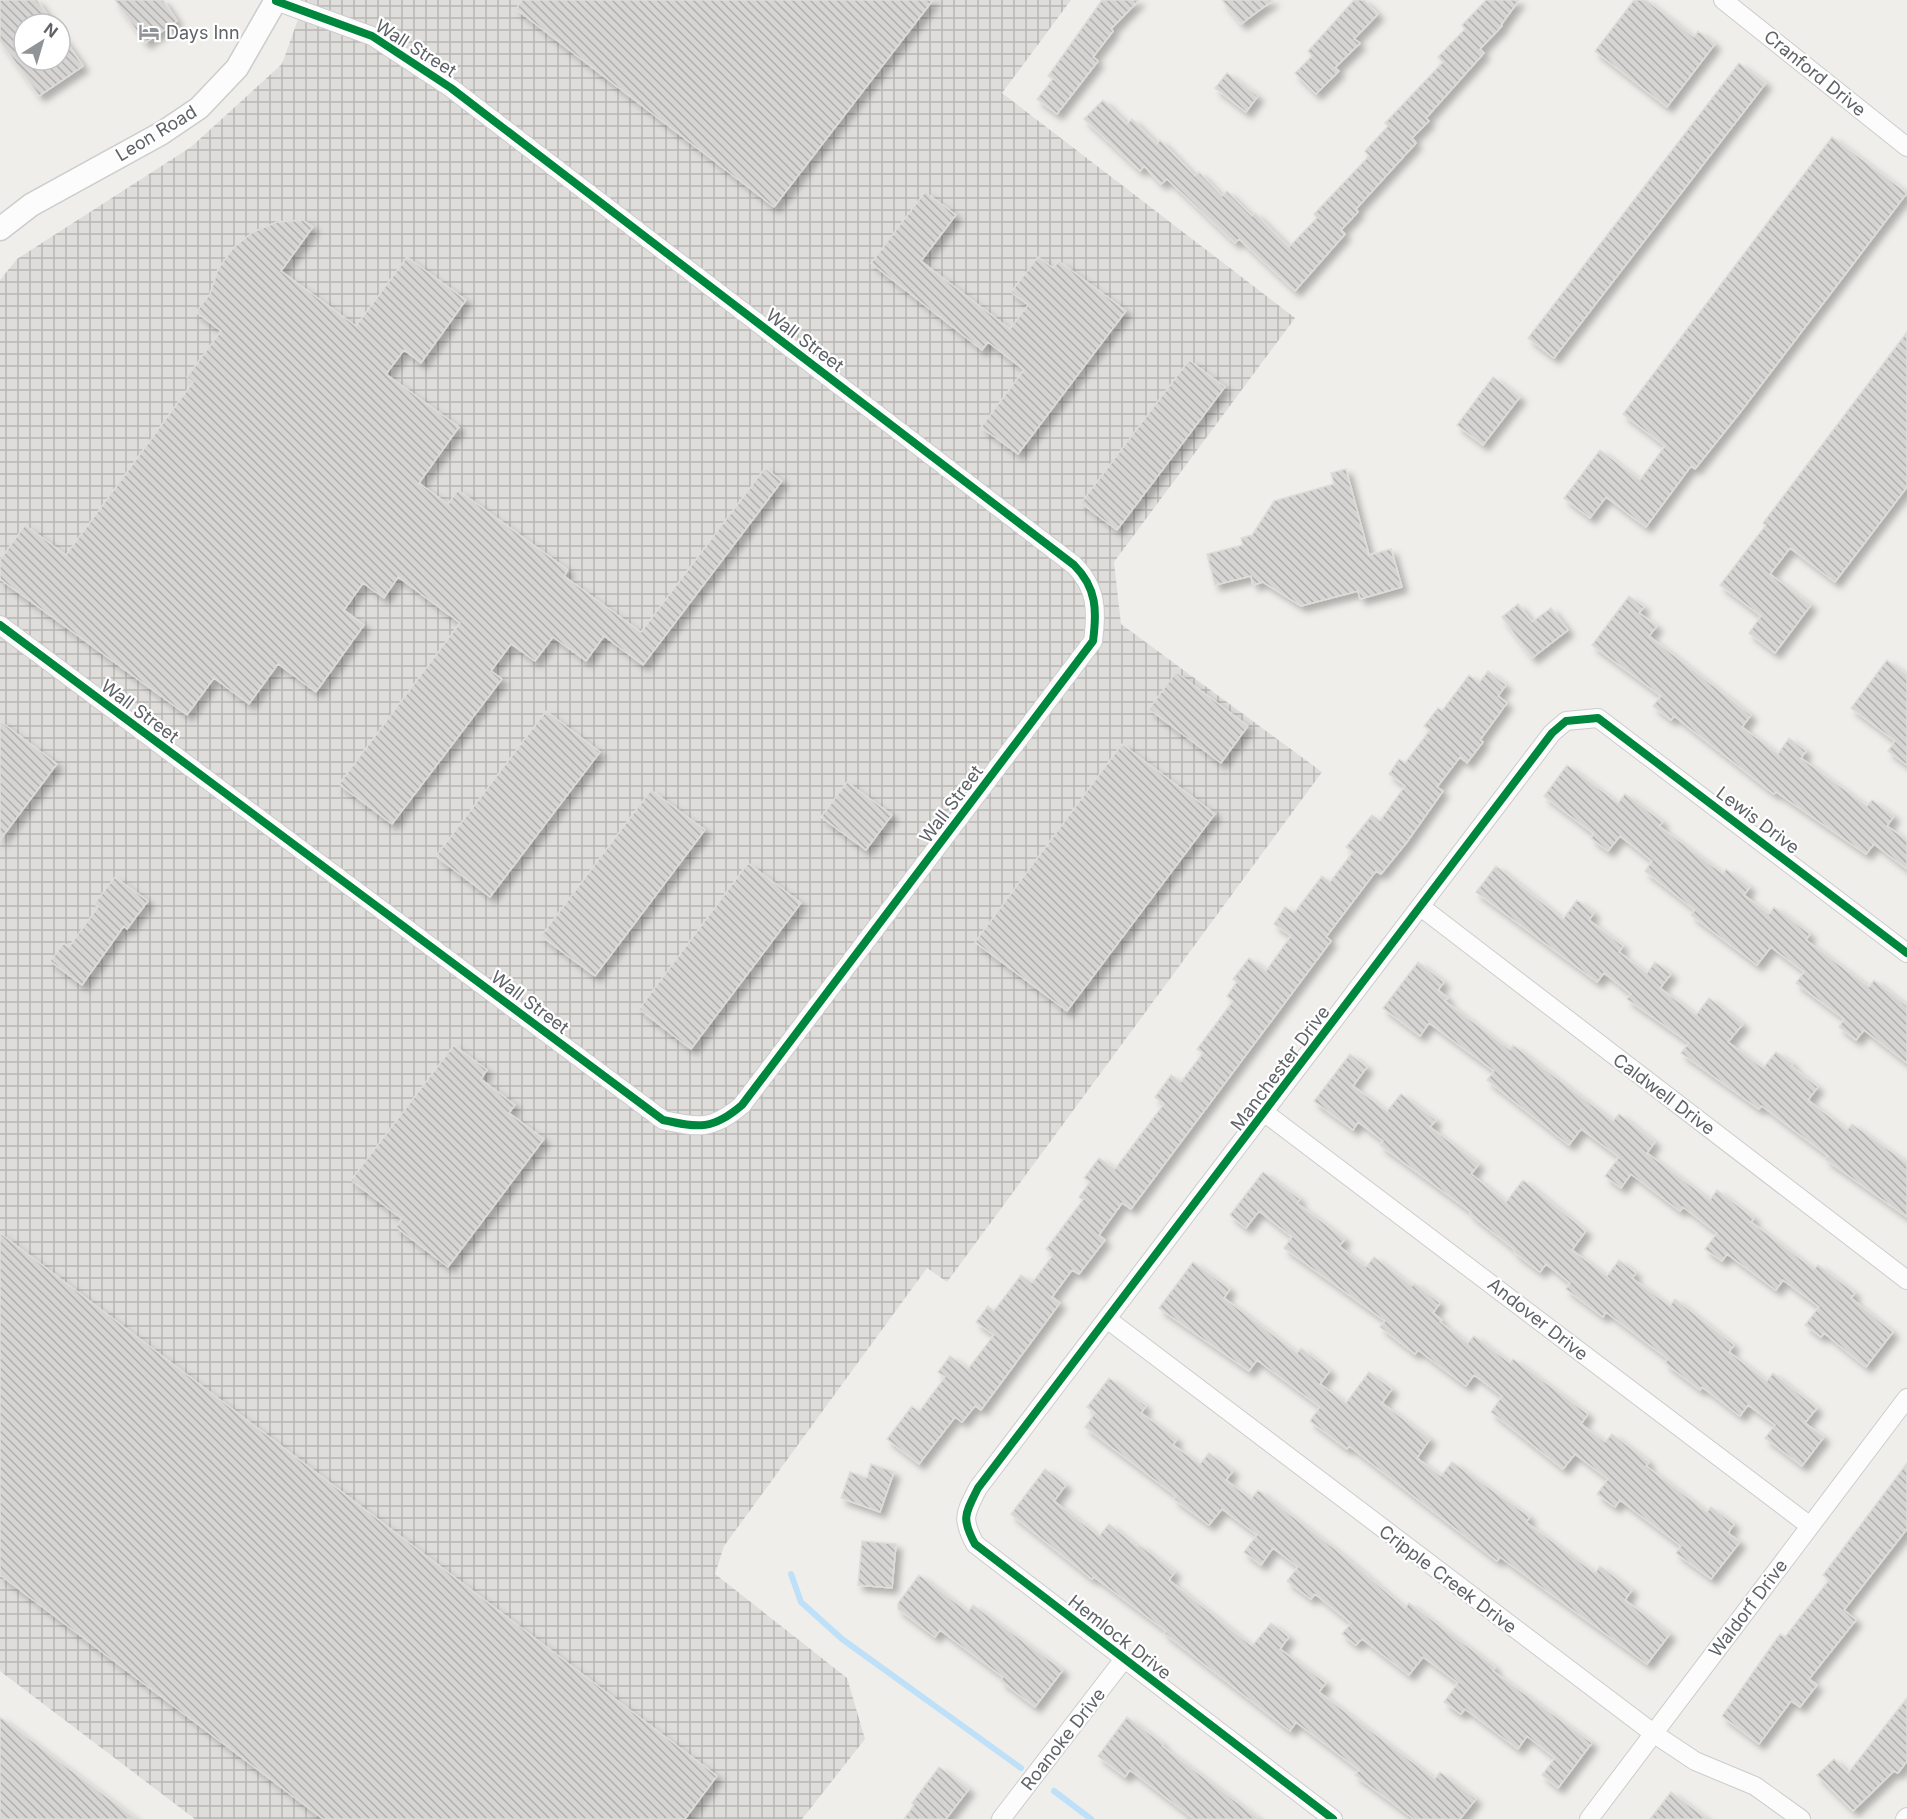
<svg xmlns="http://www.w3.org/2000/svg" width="1907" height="1819" font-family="Inter,sans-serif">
<defs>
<pattern id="industrial-grid" width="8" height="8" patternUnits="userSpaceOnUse" patternTransform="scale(1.5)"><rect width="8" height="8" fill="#dfddda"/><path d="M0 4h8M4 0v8" fill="none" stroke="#b8b7b5"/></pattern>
<pattern id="building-back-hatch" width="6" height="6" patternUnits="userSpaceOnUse" patternTransform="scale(1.5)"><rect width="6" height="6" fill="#d6d5d3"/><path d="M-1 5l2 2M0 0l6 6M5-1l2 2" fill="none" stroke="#b1b0af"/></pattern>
<filter id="shadow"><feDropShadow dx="5.5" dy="5.5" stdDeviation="3" flood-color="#0004"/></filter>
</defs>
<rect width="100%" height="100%" fill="#efeeea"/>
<!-- industrial -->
<path fill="url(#industrial-grid)" d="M305,0H1071L1002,93L1295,318L1114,562L1121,624L1322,772L947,1282L927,1268L724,1546L715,1574L847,1678L865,1739L802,1819H195L0,1671V280L17,259L191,147L282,64Z"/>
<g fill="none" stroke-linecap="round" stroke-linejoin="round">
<!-- stream -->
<path stroke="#bfe0f9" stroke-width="6" d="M791,1574L801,1602L842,1639L1021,1768
M1054,1791L1091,1819"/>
</g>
<!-- building -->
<path fill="url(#building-back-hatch)" stroke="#deddd9" stroke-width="1.5" filter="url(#shadow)" d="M0,0H37L54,24H24V60H60V33L83,66L39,96L0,41Z
M115,0H163L177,21L145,43Z
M522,0H933L774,207L516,9Z
M1102,0H1139L1111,29L1113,31L1093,57L1098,61L1057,114L1037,99L1053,79L1048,76Z
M1222,0H1273L1241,24Z
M1354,0H1364L1378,14L1354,39L1360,43L1335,68L1339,71L1316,94L1295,73L1312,56L1308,51Z
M1486,0H1519L1501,25L1502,26L1480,49L1484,53L1426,118L1429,121L1412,138L1416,143L1356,209L1358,212L1341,230L1345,234L1295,291L1239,239L1235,243L1167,179L1161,184L1144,166L1140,171L1084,119L1103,100L1127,124L1132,119L1157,144L1160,140L1195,176L1199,172L1222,196L1227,191L1252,216L1255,213L1289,247L1317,218L1314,214L1369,156L1365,151L1388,126L1385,123L1443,62L1438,57L1465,29L1462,25Z
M1634,0H1646L1694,37L1698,31L1715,44L1667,107L1595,51Z
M1739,63L1766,83L1554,358L1528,338Z
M1227,73L1258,96L1246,112L1215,88Z
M1832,137L1907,193L1742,410L1695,469L1691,466L1646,527L1606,497L1590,518L1564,498L1600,450L1640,480L1665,446L1623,414Z
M925,192L956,215L921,261L1010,329L1028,305L1011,292L1038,257L1053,268L1059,261L1126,311L1018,454L981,427L1024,370L988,342L982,350L871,263Z
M303,220L313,227L281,271L356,326L407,257L466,300L421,363L404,350L386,374L459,427L419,483L448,504L458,490L568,570L564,576L641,632L765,468L782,481L643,665L604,636L586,661L553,637L535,661L511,644L491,671L502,679L392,824L339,784L460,623L398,577L384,598L363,583L344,610L364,625L316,692L278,664L249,704L214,678L187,715L0,579V560L25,525L66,555L193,382L187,377L221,331L196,312L210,294L218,269L233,248L253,232L277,222Z
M1907,332V487L1835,582L1790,548L1770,574L1811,605L1775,653L1749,633L1761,616L1720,585L1766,525L1763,523Z
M1189,360L1225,387L1117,530L1081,503Z
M1493,377L1520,397L1483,445L1457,425Z
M1346,469L1369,555L1391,549L1402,587L1360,599L1358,591L1301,606L1263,582L1253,585L1251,576L1215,585L1207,554L1243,545L1241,538L1252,535L1274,501L1334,484L1331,473Z
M1629,596L1644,607L1639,613L1657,626L1649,636L1751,715L1742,727L1778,754L1789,738L1806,751L1801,758L1867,806L1872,800L1894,816L1887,826L1907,840V869L1874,844L1866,854L1776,792L1774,794L1674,716L1671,720L1653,706L1661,696L1592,645Z
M1518,604L1532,622L1551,608L1568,630L1532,658L1502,617Z
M1887,660L1907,675V765L1888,751L1895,741L1851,708Z
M1488,671L1506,685L1498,696L1507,703L1480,740L1483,742L1467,763L1460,757L1437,787L1443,791L1407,842L1381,874L1376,871L1326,937L1331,941L1131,1209L1122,1203L1099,1235L1105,1240L1079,1274L1072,1270L1052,1297L1060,1303L981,1410L975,1406L962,1422L955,1417L919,1464L887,1439L912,1406L919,1412L945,1377L938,1372L950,1356L968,1369L994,1335L976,1322L988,1306L994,1311L1021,1275L1032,1283L1053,1255L1046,1249L1083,1200L1079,1197L1090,1182L1084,1178L1099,1158L1115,1169L1164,1104L1155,1097L1171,1075L1181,1082L1203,1053L1197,1049L1233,1001L1227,996L1237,982L1233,979L1249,958L1266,971L1291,936L1274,924L1285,907L1294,913L1322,876L1330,882L1353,852L1346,847L1372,815L1380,821L1405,786L1389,774L1399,759L1405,763L1430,730L1424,726L1438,708L1442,711L1469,675L1479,683Z
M1176,672L1248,726L1221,763L1149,709Z
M546,711L600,752L490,897L436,856Z
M0,721L57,764L0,840Z
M1122,744L1215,814L1067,1011L975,942Z
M1567,765L1618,803L1625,794L1663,822L1659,826L1723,874L1726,869L1750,887L1744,895L1769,914L1774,907L1810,934L1806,940L1869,987L1874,980L1907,1006V1063L1864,1030L1856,1040L1839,1027L1844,1019L1796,983L1804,972L1771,947L1757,965L1691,915L1695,910L1645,871L1652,861L1620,836L1608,851L1591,838L1594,834L1544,796Z
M847,782L892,815L866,850L821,817Z
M651,790L705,830L595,976L541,936Z
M748,863L801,903L691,1049L639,1009Z
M1496,866L1563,919L1577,900L1594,913L1589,920L1623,946L1619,952L1647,973L1655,962L1671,974L1660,988L1696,1015L1709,998L1743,1024L1728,1042L1763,1068L1776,1052L1793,1064L1791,1066L1818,1087L1808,1100L1847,1130L1852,1124L1907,1163V1217L1825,1159L1828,1156L1762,1106L1759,1109L1681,1053L1689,1043L1627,999L1631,994L1604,973L1597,982L1476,892Z
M115,877L148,901L127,929L124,926L82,985L50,961L64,943L69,947L98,907L94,904Z
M1418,962L1444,982L1438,990L1448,998L1445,1001L1510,1050L1513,1045L1613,1121L1619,1114L1655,1142L1647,1153L1710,1200L1717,1190L1754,1218L1751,1222L1814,1269L1818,1265L1855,1293L1851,1298L1893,1332L1866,1367L1824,1333L1821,1337L1805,1325L1819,1307L1783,1280L1776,1290L1727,1254L1722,1261L1705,1249L1717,1233L1683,1207L1680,1211L1631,1174L1621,1188L1605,1176L1619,1157L1581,1129L1569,1145L1487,1080L1494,1071L1429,1023L1420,1036L1383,1008Z
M454,1045L487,1070L481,1079L515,1105L509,1113L544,1139L448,1267L396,1227L402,1219L351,1180Z
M1350,1054L1367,1067L1353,1086L1387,1111L1401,1094L1436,1120L1430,1127L1479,1164L1471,1174L1506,1202L1523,1180L1586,1231L1572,1250L1607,1276L1619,1260L1636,1273L1632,1278L1670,1306L1675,1299L1734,1345L1729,1352L1767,1381L1773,1373L1817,1408L1805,1423L1824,1437L1802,1466L1765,1438L1775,1425L1748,1405L1740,1416L1702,1387L1700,1390L1665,1363L1668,1359L1606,1312L1603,1317L1566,1289L1570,1283L1546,1264L1540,1272L1514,1252L1515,1250L1470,1214L1471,1212L1380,1145L1383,1141L1358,1122L1353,1130L1314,1101Z
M1263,1172L1300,1199L1297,1203L1345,1239L1339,1246L1366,1267L1374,1257L1412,1286L1414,1283L1440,1303L1433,1313L1442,1320L1440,1322L1468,1343L1474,1336L1510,1363L1513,1359L1588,1414L1581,1424L1605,1442L1612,1434L1649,1462L1646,1466L1707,1512L1711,1507L1734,1524L1728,1533L1740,1542L1711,1579L1676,1553L1681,1546L1620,1500L1615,1507L1597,1494L1608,1479L1575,1454L1563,1469L1491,1412L1502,1396L1474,1375L1466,1386L1418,1350L1415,1354L1380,1327L1385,1321L1284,1248L1292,1237L1259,1211L1246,1228L1230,1215Z
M0,1233L717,1776L685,1819H323L0,1575Z
M1193,1262L1230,1289L1224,1298L1297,1353L1301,1348L1330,1371L1320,1384L1346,1403L1369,1372L1392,1389L1382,1403L1430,1439L1417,1458L1441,1476L1452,1462L1530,1517L1526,1522L1595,1573L1600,1566L1632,1590L1625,1600L1670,1634L1647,1664L1500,1557L1497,1561L1349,1446L1347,1449L1310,1421L1320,1407L1257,1360L1249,1371L1159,1308Z
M1109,1378L1146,1406L1141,1413L1177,1439L1173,1445L1200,1464L1209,1453L1233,1471L1226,1480L1251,1499L1258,1490L1344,1556L1405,1608L1409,1603L1495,1667L1493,1671L1592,1743L1558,1788L1542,1775L1555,1758L1527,1736L1518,1749L1465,1709L1461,1714L1444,1702L1458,1683L1423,1657L1409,1675L1362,1639L1356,1645L1342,1634L1351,1623L1315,1594L1311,1599L1287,1581L1298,1567L1273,1548L1261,1565L1244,1552L1257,1535L1222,1509L1209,1525L1174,1499L1176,1496L1085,1427L1095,1413L1087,1407Z
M1907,1463V1529L1844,1610L1856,1620L1809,1679L1817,1685L1800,1707L1791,1701L1759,1744L1722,1716L1780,1634L1785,1637L1829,1580L1823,1575Z
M871,1464L894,1472L880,1512L841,1498L850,1472L867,1478Z
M1045,1469L1066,1485L1054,1501L1099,1536L1109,1524L1138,1547L1139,1545L1175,1572L1169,1580L1252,1646L1271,1623L1289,1637L1280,1649L1326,1683L1319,1692L1435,1779L1440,1772L1476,1799L1460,1819H1414L1355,1775L1359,1770L1296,1722L1290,1731L1164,1633L1166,1631L1094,1577L1092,1579L1011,1514Z
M862,1541L896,1544L892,1588L858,1585Z
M919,1575L968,1612L973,1605L1063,1670L1035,1707L1001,1681L1003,1677L940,1630L935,1637L898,1609V1603Z
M1907,1698V1761L1898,1773L1894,1771L1853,1811L1817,1775L1834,1759L1848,1773Z
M0,1717L136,1819H0Z
M1127,1717L1163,1744L1162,1746L1259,1819H1194L1130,1770L1125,1777L1098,1756Z
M939,1767L969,1789L946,1819H904L914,1805L912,1803Z
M1671,1792L1707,1819H1650Z"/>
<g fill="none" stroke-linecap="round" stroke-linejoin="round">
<!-- minor casing -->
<g stroke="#cbcccc" stroke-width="20">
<path id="minor" d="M1723,0L1907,147
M0,625L663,1120C699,1128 713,1130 742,1105L1093,641C1097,611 1097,588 1074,565L451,88L372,36L276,1
M1421,907L1907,1280
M1265,1113L1810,1526
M1107,1319L1653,1733L1695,1761L1755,1786L1801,1819
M1001,1819L1124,1659
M1333,1819L975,1544C961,1518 965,1514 978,1488L1552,733L1566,721L1598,718L1907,953
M1589,1819L1907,1398
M1905,1819L1907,1817"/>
</g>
<!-- tertiary casing -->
<g stroke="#cbcccc" stroke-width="25">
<path id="tertiary" d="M0,229L31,205L162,133L199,108L237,68L276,0"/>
</g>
<!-- minor -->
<use href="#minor" stroke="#fdfcfc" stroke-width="18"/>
<!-- tertiary -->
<use href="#tertiary" stroke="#fdfcfc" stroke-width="22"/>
<!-- cycleway casing -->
<g stroke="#fff" stroke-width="11">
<path id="cycleway" d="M0,625L663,1120C699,1128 713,1130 742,1105L1093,641C1097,611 1097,588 1074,565L451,88L372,36L276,1
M1333,1819L975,1544C961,1518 965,1514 978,1488L1552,733L1566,721L1598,718L1907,953"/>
</g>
<!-- cycleway -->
<use href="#cycleway" stroke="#00873e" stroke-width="8"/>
</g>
<!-- icons -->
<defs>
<g id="hotel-bare" transform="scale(1.62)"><path d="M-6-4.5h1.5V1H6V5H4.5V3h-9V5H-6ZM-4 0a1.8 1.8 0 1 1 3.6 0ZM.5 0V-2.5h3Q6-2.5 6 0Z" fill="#919496" stroke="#fff" stroke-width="2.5" paint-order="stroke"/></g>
</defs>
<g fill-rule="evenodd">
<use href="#hotel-bare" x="149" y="32"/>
</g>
<g text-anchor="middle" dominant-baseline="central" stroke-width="4.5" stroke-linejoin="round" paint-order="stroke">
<!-- poi labels -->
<g font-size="18" fill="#5f6368" stroke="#fff" text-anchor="start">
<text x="166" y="32">Days Inn</text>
</g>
<!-- street labels -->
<g font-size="18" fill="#5f6368" stroke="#fff">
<text transform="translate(416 48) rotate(32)">Wall Street</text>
<text transform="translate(1815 73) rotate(39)">Cranford Drive</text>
<text transform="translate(156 133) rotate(-31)">Leon Road</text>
<text transform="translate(805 340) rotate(37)">Wall Street</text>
<text transform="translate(140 711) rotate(37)">Wall Street</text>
<text transform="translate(951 804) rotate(-53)">Wall Street</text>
<text transform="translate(1758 820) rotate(37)">Lewis Drive</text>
<text transform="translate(530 1002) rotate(37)">Wall Street</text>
<text transform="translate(1280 1068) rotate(-53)">Manchester Drive</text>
<text transform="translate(1664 1094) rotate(37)">Caldwell Drive</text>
<text transform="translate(1538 1319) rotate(38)">Andover Drive</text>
<text transform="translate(1448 1579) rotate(37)">Cripple Creek Drive</text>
<text transform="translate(1748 1608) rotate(-53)">Waldorf Drive</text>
<text transform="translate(1120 1637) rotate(38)">Hemlock Drive</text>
<text transform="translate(1063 1739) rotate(-52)">Roanoke Drive</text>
</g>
</g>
<!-- north arrow -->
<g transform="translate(42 42) rotate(37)"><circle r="28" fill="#ffffff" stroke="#bfc1c3" stroke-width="1.5"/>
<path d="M0-4.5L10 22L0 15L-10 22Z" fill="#919496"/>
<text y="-9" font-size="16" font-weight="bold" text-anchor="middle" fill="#5f6368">N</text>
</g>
</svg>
